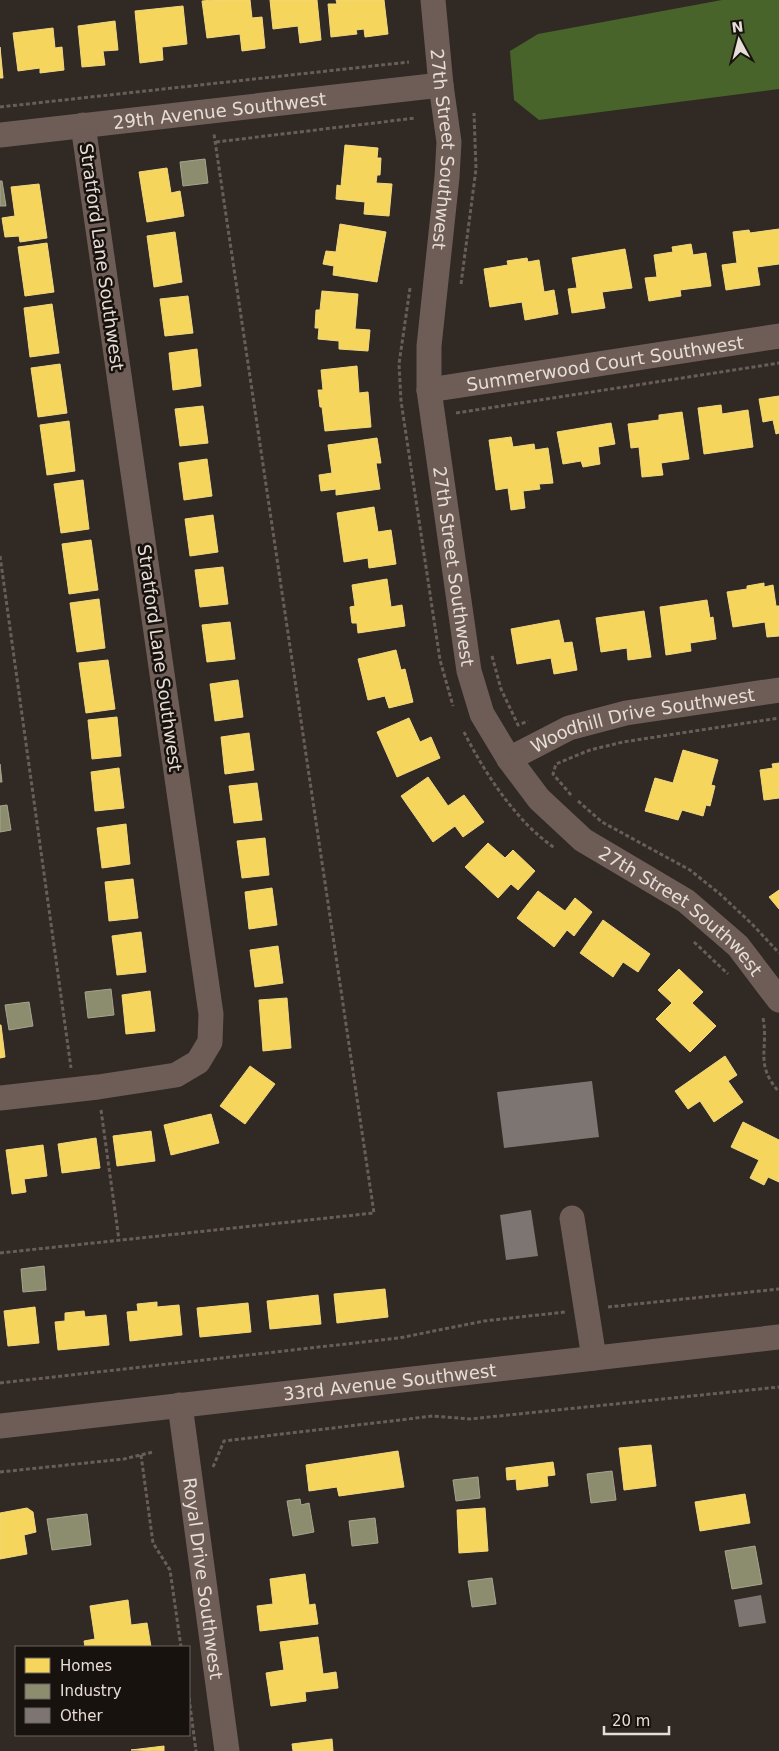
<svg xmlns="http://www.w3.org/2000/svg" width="779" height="1751" font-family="'DejaVu Sans',sans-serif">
<rect width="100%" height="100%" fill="#302924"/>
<!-- forest -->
<path fill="#48642a" d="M722,0H779V89L539,120L514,100L510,51L538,34Z"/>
<!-- homes -->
<path fill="#f6d55c" stroke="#f2d781" d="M213,0H250L252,18L262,17L265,48L242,51L240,34L207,38L202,1Z
M270,0H317L321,40L300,43L298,26L273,29Z
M336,0H384L388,34L365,37L364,29L356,30L357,34L331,37L328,4H337Z
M183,6L187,44L162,47L163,60L140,63L135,11Z
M115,21L118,50L103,51L105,65L82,67L78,26Z
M53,28L55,48L62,47L64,70L40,73V68L18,71L13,33Z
M0,47L3,78H0Z
M345,145L378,148L377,158H381L380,175H377L376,183L392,184L389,216L364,214L365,202L336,199L337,185L341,186Z
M167,168L171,193L180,191L184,216L147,222L139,172Z
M39,184L47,238L20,242L19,236L5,237L2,218L15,216L11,187Z
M340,224L386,232L377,282L333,275L334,266L323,264L326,251L336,252Z
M779,229V264L757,267L760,285L726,290L722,265L737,263L733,232L749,230L750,233Z
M175,232L182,282L154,287L147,236Z
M47,243L54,292L25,296L18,247Z
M691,244L693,255L706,253L711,286L680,290L681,296L649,301L645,278L657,277L654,255L673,252L672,247Z
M625,249L632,288L602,292L605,308L572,313L568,289L577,288L572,258Z
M527,258L528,262L539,260L544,292L554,290L558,314L525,320L522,302L490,307L484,269L508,265L507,261Z
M322,291L358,294L355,329L370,330L368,351L339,349V341L318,339L319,328H315L316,310H320Z
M188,296L193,333L165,336L160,299Z
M52,304L59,353L30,357L24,308Z
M197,349L201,386L173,390L169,353Z
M60,364L67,413L38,417L31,368Z
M357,366L359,393L368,392L371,427L325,431L322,407H320L318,390H323L321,370Z
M779,396V433L776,434L773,420L763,422L759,399Z
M721,405L722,414L748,410L753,447L704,454L698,408Z
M203,406L208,443L180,446L175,409Z
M682,412L689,459L661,463L663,475L642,477L639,447L631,448L628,424L659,420V415Z
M69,421L75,471L47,475L40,425Z
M611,423L615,444L598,447L600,464L583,467L581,461L563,464L557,432Z
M511,437L513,447L534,444L535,450L548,448L553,483L539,484L540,489L523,491L525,508L511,510L508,488L496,490L489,440Z
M377,438L381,463H376L380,489L336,495V489L321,491L319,475L332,473L328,445Z
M207,459L212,496L184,500L179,463Z
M83,480L89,529L61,533L54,484Z
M374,507L378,532L391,530L396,564L369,568L368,558L344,562L337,513Z
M213,515L218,552L190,556L185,519Z
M91,540L98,590L69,594L62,544Z
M223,567L228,604L200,607L195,570Z
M387,579L391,607L402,605L405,626L358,633L357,623H352L350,607L355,606L352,585Z
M764,583V587L773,585L776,606H779V636L767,637L765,622L733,627L727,592L747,589V586Z
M99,599L105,648L77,652L70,603Z
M707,600L710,618L713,617L716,639L690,643L691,651L666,655L660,607Z
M644,611L651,657L628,660L627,648L601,652L596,618Z
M559,620L564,643L572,642L577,670L554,674L551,658L517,664L511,629Z
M230,622L235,659L207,662L202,625Z
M396,650L401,670L405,669L413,702L389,708L385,696L368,700L358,659Z
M108,660L115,709L86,713L79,663Z
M238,680L243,717L215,721L210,684Z
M117,717L121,756L92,759L88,720Z
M409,718L420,742L431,737L440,758L397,777L377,732Z
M249,733L254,770L225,774L221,737Z
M683,750L718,760L711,785L715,786L710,806L706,805L703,816L682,810L678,820L645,811L655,778L673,783Z
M779,763V798L764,800L760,770L773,768L772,764Z
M119,768L124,808L95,811L91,772Z
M428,777L448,806L464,795L484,822L463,837L455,826L433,842L401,796Z
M257,783L262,820L234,823L229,786Z
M126,824L130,864L102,868L97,828Z
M265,838L269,875L242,878L237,841Z
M488,843L505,858L513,850L535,871L518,890L511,884L498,898L465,867Z
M133,879L138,918L109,921L105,882Z
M272,888L277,925L249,929L245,892Z
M779,890V909L769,897Z
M538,891L565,911L575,898L592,912L574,936L567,930L554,947L517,918Z
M603,920L650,954L638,972L623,962L613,977L580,953Z
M141,932L146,972L117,975L112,936Z
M278,946L283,983L255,987L250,950Z
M679,969L703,992L692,1003L716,1026L690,1052L656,1019L672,1003L658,990Z
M150,991L155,1031L126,1034L122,995Z
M287,998L291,1048L263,1051L259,1000Z
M1,1025L5,1057L0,1058V1025Z
M725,1056L737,1075L728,1081L743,1102L714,1122L700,1101L688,1109L675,1091Z
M250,1066L275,1084L245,1124L220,1106Z
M211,1114L219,1143L171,1155L164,1125Z
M743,1122L779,1140V1182L768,1177L764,1185L750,1178L759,1160L731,1147Z
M151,1131L155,1161L117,1166L113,1136Z
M96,1138L100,1168L62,1173L58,1144Z
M43,1145L47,1176L24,1179L26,1192L12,1194L6,1150Z
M385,1289L388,1317L337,1323L334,1294Z
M318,1295L321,1324L270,1329L267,1301Z
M157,1302V1307L179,1305L182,1335L130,1341L127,1312L138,1311L137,1304Z
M248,1303L251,1332L200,1337L197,1308Z
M35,1307L39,1343L8,1346L4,1311Z
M84,1311L85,1317L106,1315L109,1345L58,1350L55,1322L65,1321V1313Z
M651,1445L656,1486L624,1490L619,1448Z
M398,1451L404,1487L339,1496L337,1487L309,1491L306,1465Z
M553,1462L555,1475L547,1476L548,1486L517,1490L516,1479L507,1480L506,1468Z
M745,1494L750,1523L700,1531L695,1502Z
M27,1508L33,1512L36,1532L24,1535L27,1554L0,1559V1513Z
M485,1508L488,1551L459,1553L457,1510Z
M305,1574L309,1605L315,1604L318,1624L260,1631L257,1606L273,1604L270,1579Z
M128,1600L131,1625L147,1623L151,1647H85L84,1641L95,1639L90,1606Z
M318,1637L323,1674L336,1672L338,1688L305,1692L306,1701L271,1706L266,1673L284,1670L280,1642Z
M332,1739L333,1751H293L292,1744Z
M164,1746V1751L131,1750Z"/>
<!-- industry -->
<path fill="#8c8c6e" stroke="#a7a48e" d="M205,159L208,183L183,186L180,162Z
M0,181H2L6,206H0Z
M0,764L2,782H0Z
M7,805L11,830L0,832V806Z
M111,989L114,1015L88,1018L85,992Z
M29,1002L33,1026L9,1030L5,1005Z
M44,1266L46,1290L23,1292L21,1269Z
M612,1471L616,1500L591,1503L587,1474Z
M478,1477L480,1498L456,1501L453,1480Z
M300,1499L301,1505L309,1503L314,1532L293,1536L287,1501Z
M87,1514L91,1545L52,1550L47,1519Z
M375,1518L378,1543L352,1546L349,1521Z
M755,1546L762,1584L732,1589L725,1551Z
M492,1578L496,1604L472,1607L468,1581Z"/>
<!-- building -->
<path fill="#7c7571" d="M592,1081L599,1137L504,1148L497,1092Z
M531,1210L538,1256L506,1260L500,1215Z
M761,1595L766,1623L739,1627L734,1600Z"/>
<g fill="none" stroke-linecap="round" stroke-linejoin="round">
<!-- path -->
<path stroke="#695d58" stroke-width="3" stroke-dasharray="4 2.5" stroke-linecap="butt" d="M0,107L409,62
M216,142L416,118
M461,284L476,169L474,113
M410,288L399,364L401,401L440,660L453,706
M456,413L779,363
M0,556L71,1068
M492,656L501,689L518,725L528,721
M464,732C484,772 517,823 555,848
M571,795L553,774L556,764L590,750L623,742L779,718
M578,801L602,822L690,870L720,894L752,924L779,953
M694,942L728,974
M763,1018C769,1050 754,1063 779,1092
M101,1110L119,1240
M0,1253L374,1213L214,134
M608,1307L779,1289
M0,1383L399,1338L484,1321L565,1312
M141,1455L153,1543L170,1570L181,1647
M213,1467L224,1441L433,1416L470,1419L779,1387
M0,1472L124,1459L153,1452
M189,1698L196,1751"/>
<!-- minor -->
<g stroke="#6d5d56" stroke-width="25">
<path id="s1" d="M433,0L441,85L449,142L447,177L429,346V390L469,671L482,714L509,759L539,799L583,840L686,901L738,946L779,1000"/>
<path id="s2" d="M0,135L441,85"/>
<path id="s3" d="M429,390L779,336"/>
<path id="s4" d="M509,759L569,728L626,713L779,690"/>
<path d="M0,1098L98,1087L176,1075L198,1062L210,1042L211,1014L83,125"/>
<path d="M572,1218L594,1358"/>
<path id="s5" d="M180,1405L227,1751"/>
<path id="s6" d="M0,1426L779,1337"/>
</g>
</g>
<g text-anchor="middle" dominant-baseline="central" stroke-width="5" stroke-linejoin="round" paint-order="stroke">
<!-- street labels -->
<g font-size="18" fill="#e7ddd7" stroke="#18120e">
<text stroke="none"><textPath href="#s2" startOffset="221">29th Avenue Southwest</textPath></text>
<text stroke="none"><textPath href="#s1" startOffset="150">27th Street Southwest</textPath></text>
<text transform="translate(102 257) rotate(82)">Stratford Lane Southwest</text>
<text stroke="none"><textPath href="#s3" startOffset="178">Summerwood Court Southwest</textPath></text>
<text stroke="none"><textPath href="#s1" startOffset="570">27th Street Southwest</textPath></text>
<text transform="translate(160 658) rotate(82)">Stratford Lane Southwest</text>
<text stroke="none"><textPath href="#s4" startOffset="141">Woodhill Drive Southwest</textPath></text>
<text stroke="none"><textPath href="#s1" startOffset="1005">27th Street Southwest</textPath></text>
<text stroke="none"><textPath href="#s6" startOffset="392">33rd Avenue Southwest</textPath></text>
<text stroke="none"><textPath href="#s5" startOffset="175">Royal Drive Southwest</textPath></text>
</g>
</g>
<!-- legend -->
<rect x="15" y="1646" width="175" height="90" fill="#18120e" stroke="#6b635e"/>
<rect x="25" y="1658" width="25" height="15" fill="#f6d55c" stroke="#6b635e"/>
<text x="60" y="1671" font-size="15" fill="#e7ddd7">Homes</text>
<rect x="25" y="1684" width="25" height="15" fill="#8c8c6e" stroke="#6b635e"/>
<text x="60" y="1696" font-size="15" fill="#e7ddd7">Industry</text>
<rect x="25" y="1708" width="25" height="15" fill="#7c7571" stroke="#6b635e"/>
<text x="60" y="1721" font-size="15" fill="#e7ddd7">Other</text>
<!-- north arrow -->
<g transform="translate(739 40) rotate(353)" stroke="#18120e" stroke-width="4" paint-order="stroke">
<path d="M0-4L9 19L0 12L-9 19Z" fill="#e7ddd7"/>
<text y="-8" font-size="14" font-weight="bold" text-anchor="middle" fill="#e7ddd7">N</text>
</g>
<!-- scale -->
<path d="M604 1726v8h65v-8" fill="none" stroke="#e7ddd7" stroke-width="2.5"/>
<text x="612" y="1726" font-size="15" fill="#e7ddd7" stroke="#18120e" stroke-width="4" paint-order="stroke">20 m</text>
</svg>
